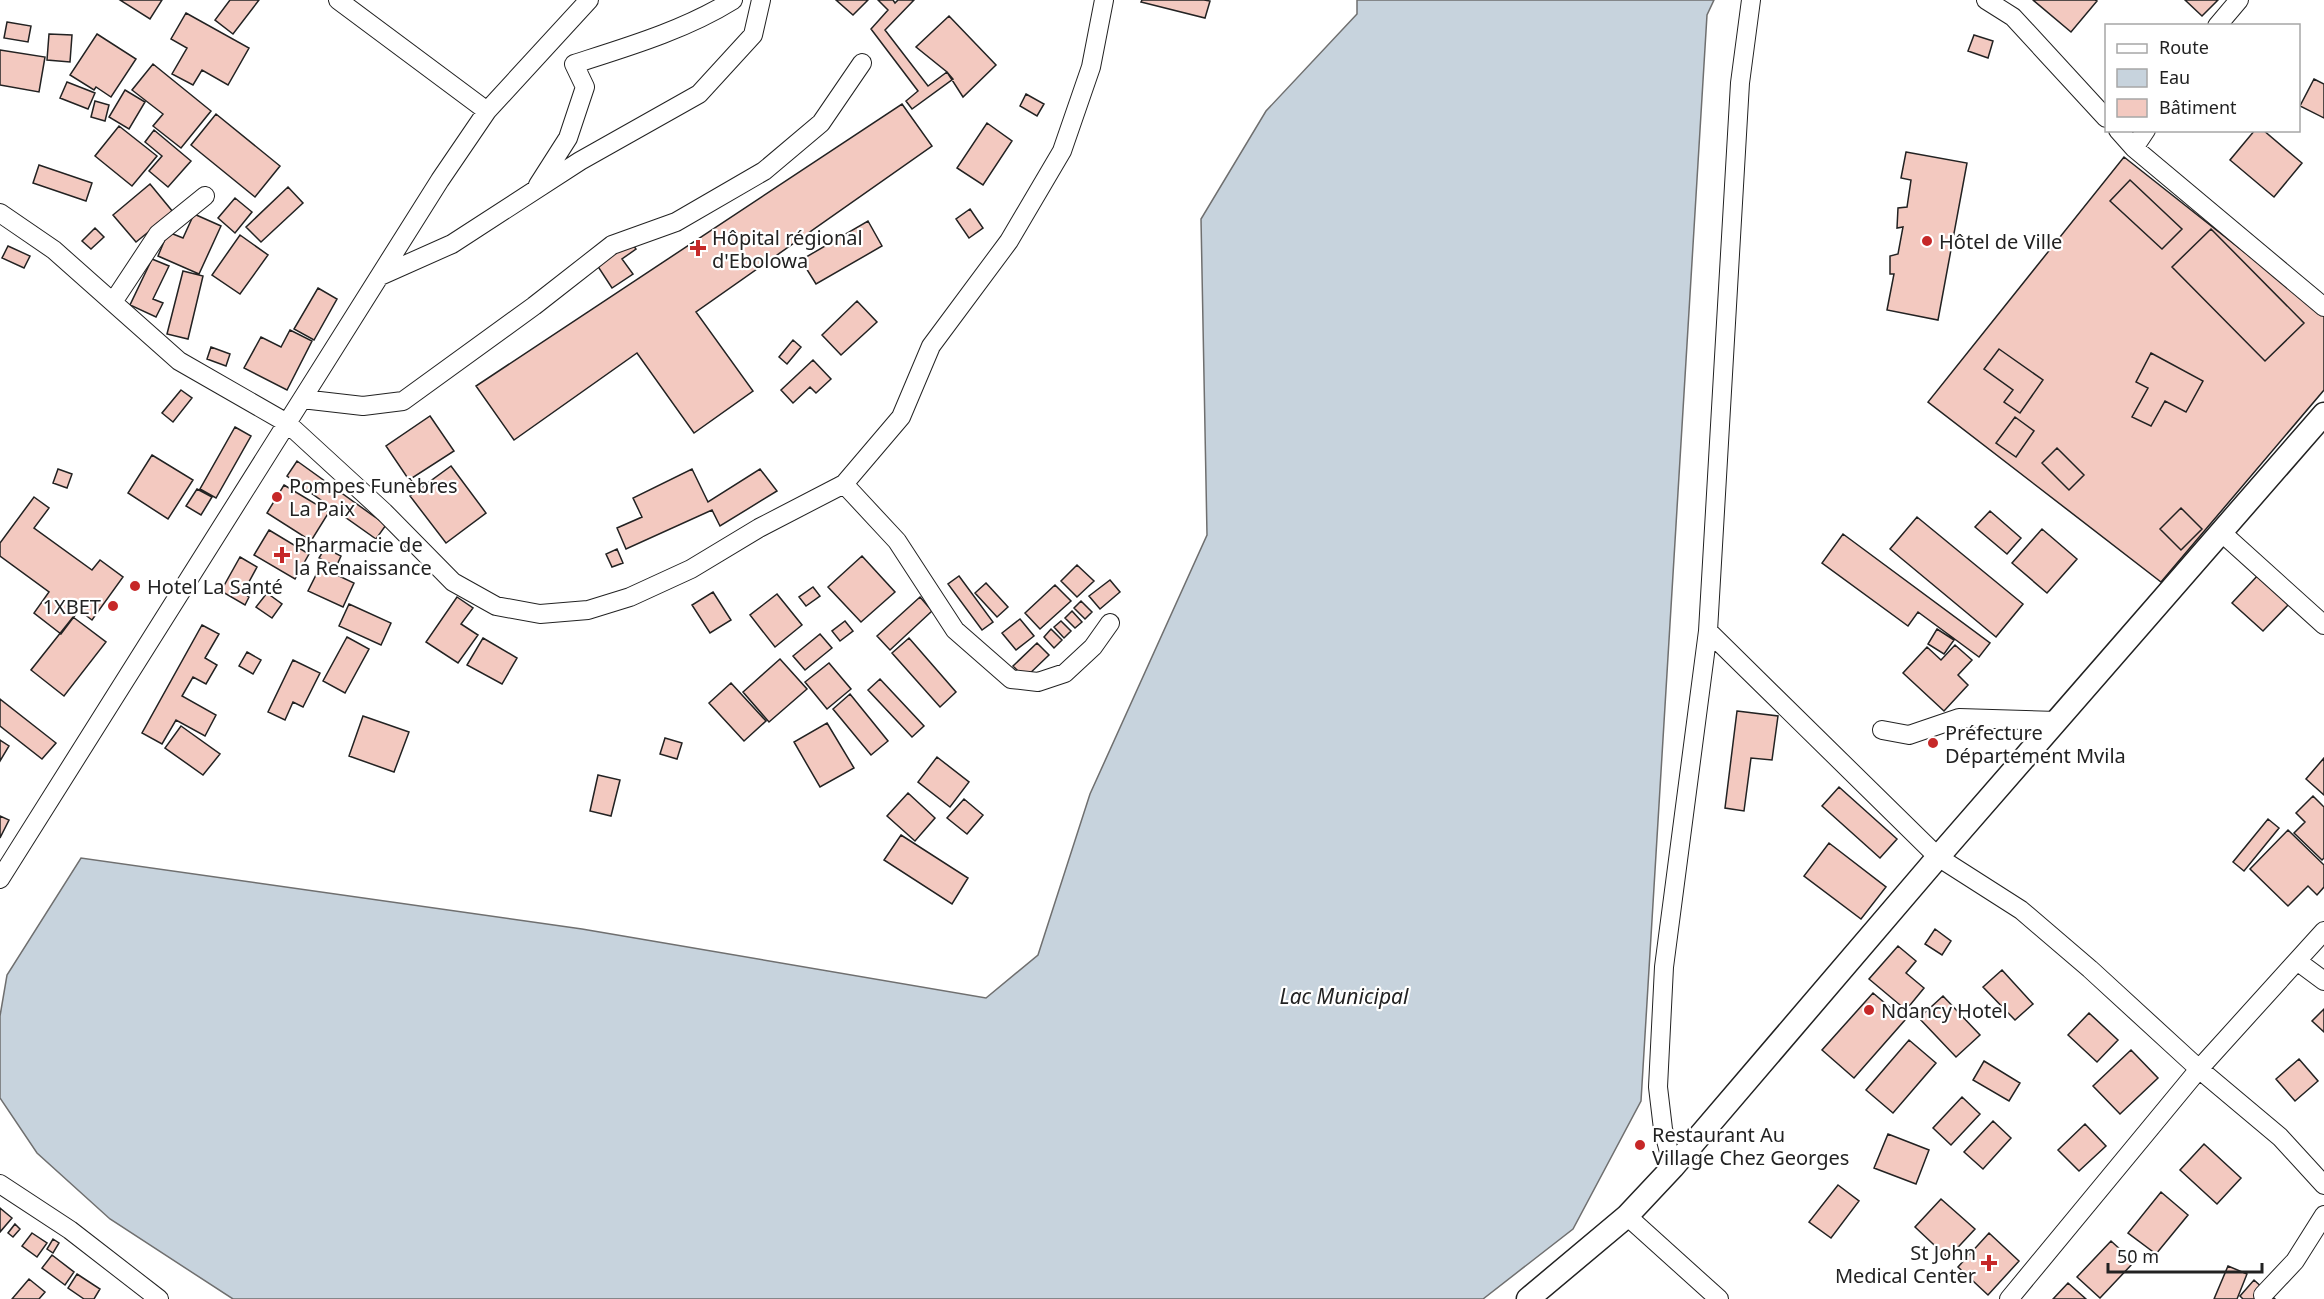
<svg xmlns="http://www.w3.org/2000/svg" width="2324" height="1299" font-family="'Noto Sans',sans-serif">
<rect width="100%" height="100%" fill="#fff"/>
<!-- water -->
<path fill="#c7d3dd" stroke="#6f6f6f" stroke-width="1.5" d="M1357,0H1714L1707,15L1641,1101L1573,1229L1483,1299H233L110,1219L37,1153L0,1098V1016L7,975L81,858L582,929L986,998L1038,955L1090,794L1207,535L1201,219L1266,111L1357,14Z"/>
<!-- building -->
<path fill="#f3c9c0" stroke="#222" stroke-width="1.5" fill-rule="evenodd" d="M120,0H162L150,19Z
M230,0H259L233,34L215,20Z
M836,0H868L853,15Z
M878,0H893L895,3L898,0H914L885,30L928,86L947,72L953,79L912,109L906,101L918,91L871,29L888,10Z
M1142,0H1204L1210,1L1205,18L1141,2Z
M2033,0H2095L2097,1L2071,32Z
M2185,0H2218L2202,16Z
M186,13L249,48L228,85L202,70L193,85L172,74L187,48L171,39Z
M949,16L996,65L963,97L947,72L916,47Z
M7,22L31,26L28,42L4,38Z
M49,34L72,35L70,62L47,60Z
M97,34L136,59L111,97L96,87L94,90L70,75Z
M1974,35L1993,41L1988,58L1968,51Z
M0,50L45,57L39,92L0,85Z
M153,64L211,111L181,148L153,126L163,114L132,90Z
M2314,79L2324,84V118L2300,106Z
M67,82L95,93L88,109L60,98Z
M125,90L145,102L129,129L109,117Z
M1026,94L1044,104L1037,116L1020,106Z
M95,101L109,105L105,121L91,117Z
M902,104L932,146L696,312L753,391L694,433L637,353L514,440L476,386Z
M216,114L280,166L255,197L191,145Z
M987,123L1012,141L983,185L957,168Z
M119,126L157,156L132,186L95,156Z
M154,130L191,161L168,187L149,171L162,156L145,142Z
M2255,130H2263L2302,163L2274,197L2230,160Z
M1906,152L1967,163L1938,320L1887,310L1894,274H1890V256L1898,254L1903,227L1897,228L1898,208L1907,207L1911,180L1901,178Z
M2124,157L2324,315V390L2161,582L1928,402ZM2130,180L2182,229L2162,249L2110,201ZM2211,229L2304,323L2265,361L2172,267ZM1999,349L2043,380L2020,413L2004,402L2013,390L1984,369ZM2151,353L2203,381L2186,412L2165,401L2151,426L2132,417L2148,388L2136,382ZM2015,417L2034,431L2016,457L1996,443ZM2057,448L2084,475L2069,490L2042,463ZM2181,508L2202,529L2181,550L2160,529Z
M39,165L92,183L86,201L33,183Z
M2130,180L2182,229L2162,249L2110,201Z
M150,184L173,212L136,242L113,215Z
M288,187L303,203L261,242L246,227Z
M235,198L252,212L235,233L218,218Z
M970,209L983,228L969,238L956,219Z
M194,214L221,226L199,274L158,256L168,232L183,238Z
M868,221L882,246L816,284L801,260Z
M95,228L104,237L91,249L82,241Z
M2211,229L2304,323L2265,361L2172,267Z
M240,235L268,255L240,294L212,275Z
M631,242L636,249L622,259L633,274L612,288L597,265Z
M8,246L30,256L24,268L2,258Z
M152,259L169,266L153,299L163,303L156,317L130,305Z
M183,271L203,276L188,339L167,334Z
M318,288L337,299L314,340L294,329Z
M857,301L877,322L841,355L822,335Z
M290,330L312,341L287,390L244,368L261,337L281,347Z
M793,340L801,347L787,364L779,357Z
M211,347L230,354L226,366L207,359Z
M1999,349L2043,380L2020,413L2004,402L2013,390L1984,369Z
M2151,353L2203,381L2186,412L2165,401L2151,426L2132,417L2148,388L2136,382Z
M813,360L831,379L816,393L810,387L793,403L781,390Z
M181,390L192,398L173,422L162,413Z
M430,416L454,451L409,480L386,446Z
M2015,417L2034,431L2016,457L1996,443Z
M235,427L251,436L216,498L200,489Z
M2057,448L2084,475L2069,490L2042,463Z
M152,455L193,480L168,519L128,493Z
M297,461L386,525L376,539L287,476Z
M451,466L486,513L446,543L410,496Z
M58,469L72,474L67,488L53,483Z
M692,469L708,502L760,469L777,491L720,526L712,510L626,549L617,528L642,517L633,498Z
M284,485L329,512L311,541L267,513Z
M197,489L212,497L201,515L186,506Z
M34,497L49,508L34,528L92,570L100,560L123,577L92,620L79,610L61,634L34,613L49,592L0,556V543Z
M2181,508L2202,529L2181,550L2160,529Z
M1990,511L2021,538L2007,554L1975,527Z
M1917,517L2023,604L1996,637L1890,549Z
M2042,529L2077,559L2047,593L2012,563Z
M269,530L309,554L295,579L254,555Z
M1843,534L1990,643L1979,657L1918,612L1908,626L1822,563Z
M325,548L341,556L336,567L319,558Z
M617,549L623,563L612,567L606,554Z
M862,556L895,592L861,622L828,587Z
M240,557L257,567L243,593L249,597L245,605L221,591Z
M1077,565L1094,581L1077,597L1061,581Z
M320,567L354,583L343,607L308,591Z
M2259,574L2290,603L2263,631L2232,603Z
M959,576L993,622L982,630L948,584Z
M1110,580L1120,592L1100,609L1089,596Z
M986,583L1008,607L997,617L975,593Z
M1055,585L1071,601L1040,629L1025,613Z
M813,587L820,596L806,606L799,597Z
M713,592L731,620L710,633L692,605Z
M267,593L282,604L272,618L256,607Z
M777,594L802,625L775,647L750,615Z
M457,597L473,608L461,624L478,635L458,663L426,642Z
M920,597L932,611L890,650L877,636Z
M1081,601L1092,612L1085,619L1074,608Z
M349,604L391,623L381,645L339,626Z
M1072,611L1082,622L1075,628L1065,618Z
M73,617L106,642L64,696L31,670Z
M1020,619L1034,636L1016,650L1002,633Z
M845,621L853,631L840,641L832,631Z
M1061,621L1071,631L1064,638L1054,627Z
M202,625L219,634L205,658L217,665L206,684L193,677L182,696L216,715L205,736L176,720L162,744L142,733Z
M1051,629L1062,640L1054,648L1044,637Z
M1937,629L1954,640L1944,654L1928,644Z
M820,634L832,648L805,670L793,656Z
M347,637L369,649L345,693L323,681Z
M483,638L517,658L502,684L467,665Z
M909,638L956,692L940,707L892,653Z
M1037,643L1049,655L1025,678L1013,666Z
M1955,645L1972,660L1958,675L1968,685L1944,711L1903,673L1927,647L1941,660Z
M247,652L261,660L253,674L239,666Z
M780,659L807,689L769,722L743,692Z
M293,660L320,673L303,707L293,702L285,720L268,712Z
M829,663L851,689L827,709L805,682Z
M880,679L924,726L912,737L868,690Z
M731,683L766,721L744,741L709,703Z
M850,694L888,741L871,755L833,709Z
M0,699L56,743L42,759L0,726Z
M1737,711L1778,716L1772,760L1751,758L1744,811L1725,808Z
M363,716L409,732L394,772L349,756Z
M827,723L854,768L820,787L794,742Z
M181,726L220,754L203,775L165,748Z
M665,738L682,743L677,759L660,754Z
M0,740L9,746L0,761Z
M937,757L969,782L950,807L918,782Z
M2324,758V795L2306,779Z
M598,775L620,780L611,816L590,811Z
M1839,787L1897,839L1880,858L1822,806Z
M908,793L935,818L915,841L887,816Z
M2313,796L2324,807V858L2322,860L2294,833L2305,822L2296,813Z
M964,799L983,815L967,834L947,818Z
M0,816L9,820L0,838Z
M2268,819L2279,828L2244,871L2233,862Z
M2288,830L2324,865V887L2317,895L2308,886L2288,906L2250,869Z
M901,835L968,878L952,904L884,860Z
M1829,843L1886,887L1861,919L1804,876Z
M1935,929L1951,941L1942,955L1925,944Z
M1898,946L1916,961L1906,973L1924,988L1906,1010L1869,979Z
M2002,970L2033,1004L2015,1020L1983,987Z
M1873,993L1905,1020L1854,1078L1822,1050Z
M1943,996L1980,1035L1956,1057L1919,1018Z
M2324,1009V1032L2312,1021Z
M2089,1013L2118,1040L2097,1062L2068,1035Z
M1909,1040L1936,1063L1893,1113L1866,1090Z
M2131,1050L2158,1078L2120,1114L2093,1086Z
M2299,1059L2318,1081L2295,1101L2276,1079Z
M1984,1061L2020,1083L2009,1101L1973,1080Z
M1962,1097L1980,1114L1951,1145L1933,1128Z
M1993,1121L2011,1138L1983,1169L1964,1152Z
M2085,1124L2106,1146L2079,1171L2058,1150Z
M1888,1134L1929,1150L1916,1184L1874,1168Z
M2204,1144L2241,1178L2217,1204L2180,1170Z
M1838,1185L1859,1201L1831,1238L1809,1222Z
M2161,1192L2188,1215L2156,1254L2128,1233Z
M1941,1199L1975,1229L1948,1258L1915,1227Z
M0,1208L12,1218L0,1232Z
M15,1224L20,1229L13,1237L8,1233Z
M32,1233L47,1243L37,1257L22,1246Z
M1989,1233L2019,1261L1988,1295L1958,1267Z
M53,1239L59,1243L53,1253L47,1249Z
M2111,1241L2134,1262L2100,1298L2077,1277Z
M52,1255L74,1272L65,1285L42,1268Z
M2228,1266L2247,1274L2237,1299H2214Z
M77,1274L100,1289L94,1299H84L68,1288Z
M29,1279L45,1292L39,1299H12Z
M2254,1280L2275,1299H2243L2240,1296Z
M2068,1283L2086,1299H2053Z"/>
<g fill="none" stroke-linecap="round" stroke-linejoin="round">
<!-- minor casing -->
<g stroke="#222" stroke-width="20">
<path id="minor" d="M338,0L487,111
M1986,0L2013,17L2106,118
M2217,26L2239,0
M2118,130L2134,148L2324,307
M2134,148L2146,130
M538,185L568,138L585,87L574,64C627,47 685,30 733,0
M0,213L54,250L179,361L287,423L384,512L453,582L496,606L540,614L588,610L630,597L691,569L759,528L844,484L901,417L931,346L1009,241L1062,151L1091,67L1104,0
M380,276L452,244L580,161L699,94L753,35L761,0
M113,302L158,234L205,196
M302,399L363,406L403,401L534,306L612,245L676,222L764,171L821,123L862,63
M844,484L897,541L955,630L1011,679L1038,682L1065,673L1093,647L1110,623
M2221,532L2324,625
M1708,631L1938,857L2021,910L2090,969L2199,1069L2280,1137L2324,1185
M1882,730L1909,735L1959,718L2057,721
M0,879L440,180L487,111L589,0
M2297,961L2324,981
M1673,1167L1663,1129L1658,1087L1664,967L1708,631L1740,83L1751,0
M0,1184L70,1230L159,1299
M1627,1216L1719,1299
M2263,1295L2295,1261L2324,1215
M2009,1299L2199,1069L2324,931"/>
</g>
<!-- tertiary casing -->
<g stroke="#222" stroke-width="25">
<path id="tertiary" d="M1528,1299L1627,1216L1673,1167L1938,857L2324,414"/>
</g>
<!-- minor -->
<use href="#minor" stroke="#fff" stroke-width="18"/>
<!-- tertiary -->
<use href="#tertiary" stroke="#fff" stroke-width="22"/>
</g>
<!-- markers -->
<g fill="#c62828" stroke="#fff" stroke-width="2">
<circle cx="1927" cy="241" r="6"/>
<path d="M695 239h6v6h6v6h-6v6h-6v-6h-6v-6h6z"/>
<circle cx="277" cy="497" r="6"/>
<path d="M279 546h6v6h6v6h-6v6h-6v-6h-6v-6h6z"/>
<circle cx="135" cy="586" r="6"/>
<circle cx="113" cy="606" r="6"/>
<circle cx="1933" cy="743" r="6"/>
<circle cx="1869" cy="1010" r="6"/>
<circle cx="1640" cy="1145" r="6"/>
<path d="M1986 1254h6v6h6v6h-6v6h-6v-6h-6v-6h6z"/>
</g>
<g text-anchor="middle" dominant-baseline="central" stroke-width="4.5" stroke-linejoin="round" paint-order="stroke">
<!-- poi labels -->
<g font-size="20" fill="#222" stroke="#fff" text-anchor="start">
<text x="712" y="237">Hôpital régional<tspan x="712" dy="23">d'Ebolowa</tspan></text>
<text x="1939" y="241">Hôtel de Ville</text>
<text x="289" y="485">Pompes Funèbres<tspan x="289" dy="23">La Paix</tspan></text>
<text x="294" y="544">Pharmacie de<tspan x="294" dy="23">la Renaissance</tspan></text>
<text x="147" y="586">Hotel La Santé</text>
<text x="101" y="606" text-anchor="end">1XBET</text>
<text x="1945" y="732">Préfecture<tspan x="1945" dy="23">Département Mvila</tspan></text>
<text x="1881" y="1010">Ndancy Hotel</text>
<text x="1652" y="1134">Restaurant Au<tspan x="1652" dy="23">Village Chez Georges</tspan></text>
<text x="1976" y="1252" text-anchor="end">St John<tspan x="1976" dy="23">Medical Center</tspan></text>
</g>
<!-- water labels -->
<g font-size="21" font-style="italic" fill="#222" stroke="#fff">
<text x="1344" y="996">Lac Municipal</text>
</g>
</g>
<!-- legend -->
<rect x="2105" y="24" width="195" height="108" fill="#ffffff" stroke="#a7a7a7" stroke-width="1.5"/>
<rect x="2117" y="44" width="30" height="9" fill="#ffffff" stroke="#a7a7a7" stroke-width="1.5"/>
<text x="2159" y="54" font-size="18" fill="#222222">Route</text>
<rect x="2117" y="69" width="30" height="18" fill="#c7d3dd" stroke="#a7a7a7" stroke-width="1.5"/>
<text x="2159" y="84" font-size="18" fill="#222222">Eau</text>
<rect x="2117" y="99" width="30" height="18" fill="#f3c9c0" stroke="#a7a7a7" stroke-width="1.5"/>
<text x="2159" y="114" font-size="18" fill="#222222">Bâtiment</text>
<!-- scale -->
<path d="M2108 1263v9h154v-9" fill="none" stroke="#222222" stroke-width="3"/>
<text x="2117" y="1263" font-size="18" fill="#222222" stroke="#ffffff" stroke-width="4.5" paint-order="stroke">50 m</text>
</svg>
